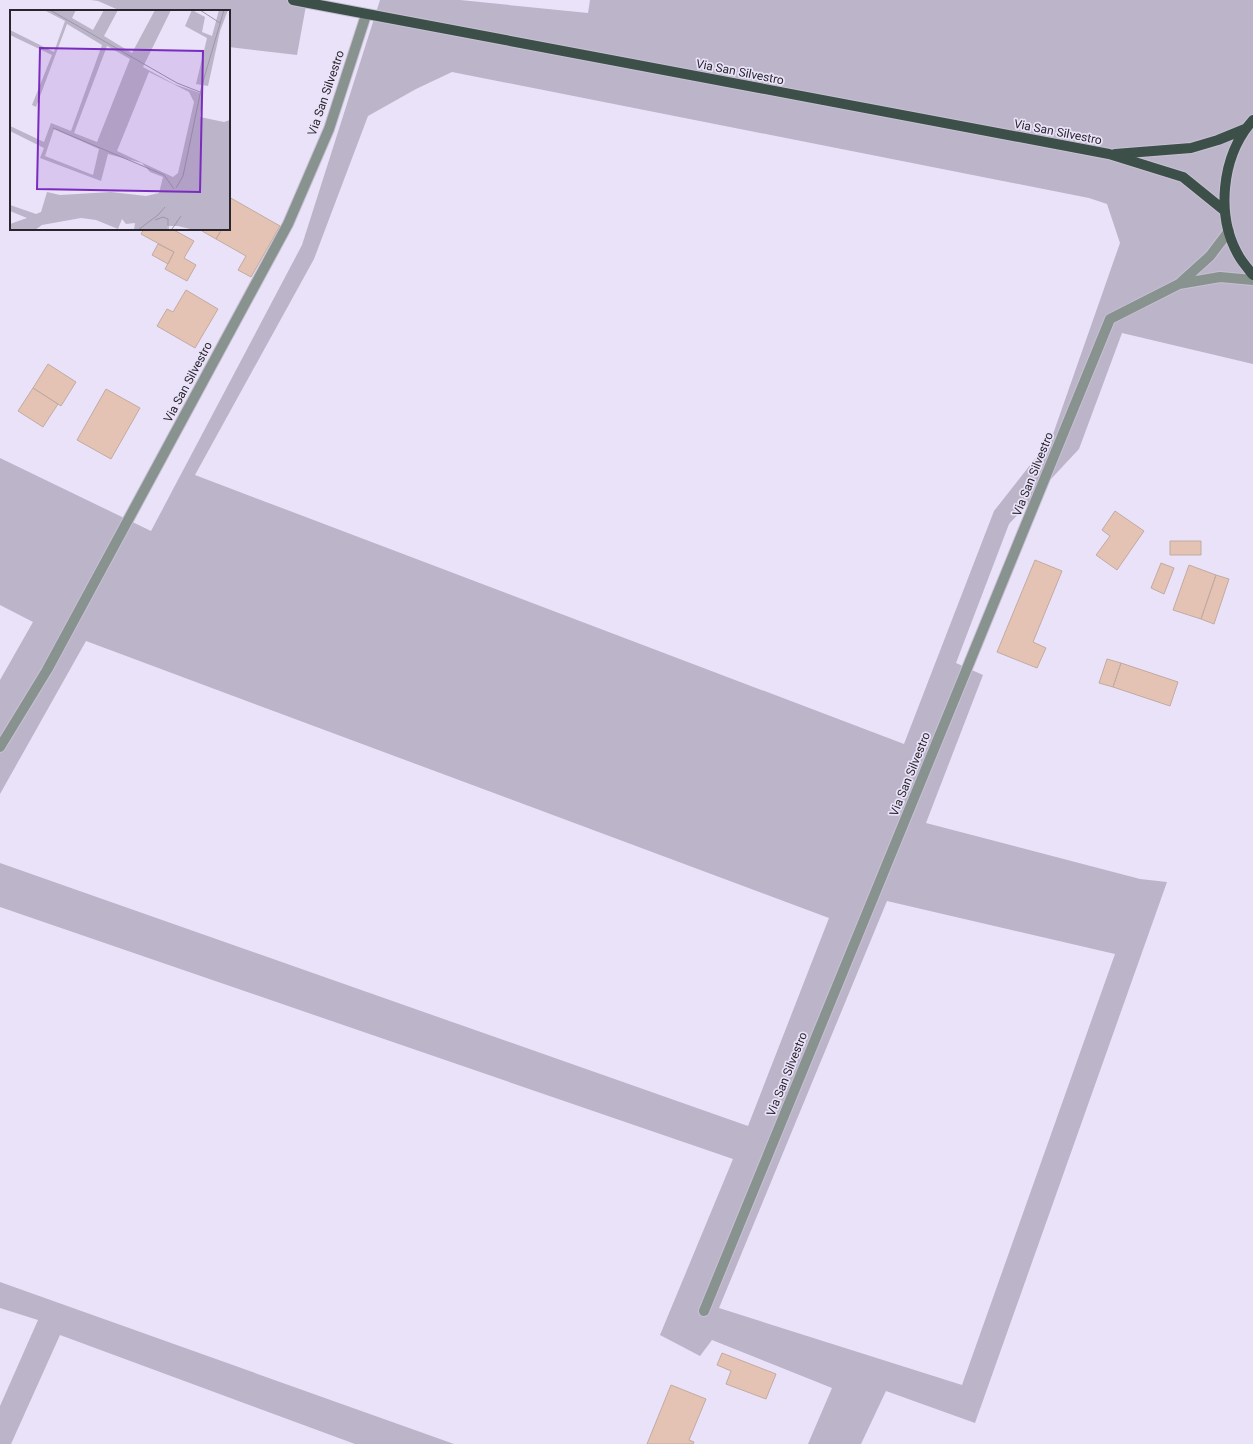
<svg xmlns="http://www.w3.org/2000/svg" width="1253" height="1444" font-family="Roboto,sans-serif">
<rect width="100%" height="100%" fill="#eae2f8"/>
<!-- green -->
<path fill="#bcb4c9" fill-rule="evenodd" d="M91,0H307L297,55L229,47V11H121L98,1Z
M380,0H460L588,13L590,0H1253V364L1122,333L1079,449L1009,524L956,663L983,675L926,823L1140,879L1167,882L975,1423L886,1391L861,1444H808L832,1388L712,1340L700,1356L660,1335L733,1159L0,907V863L748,1126L829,918L86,641L0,794V680L33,622L0,605V458L151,531L302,245ZM452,72L1089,198L1107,204L1120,243L1052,437L994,511L904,744L195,475L314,259L368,116L416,89ZM887,901L1115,954L962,1385L719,1308Z
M0,1282L454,1444H355L60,1335L11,1444H0V1406L38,1320L0,1308Z"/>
<!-- building -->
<path fill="#e4c3b5" stroke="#c1aba1" d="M229,197L280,226L251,277L238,270L246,256L216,239L222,229H229Z
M144,229H172L194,241L184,258L196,265L187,281L165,269L174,252L141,234Z
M203,229H222L216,239L202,231Z
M158,244L174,252L168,264L152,255Z
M186,290L218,309L195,348L157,326L167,309L173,312Z
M48,364L76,382L61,406L33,388Z
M33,388L58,404L43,427L18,411Z
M106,389L140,408L111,459L77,440Z
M1115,511L1144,531L1117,570L1096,555L1110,536L1102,530Z
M1170,541H1201V555H1170Z
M1035,560L1062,571L1033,642L1046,648L1037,668L997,652Z
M1161,563L1174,568L1164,594L1151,588Z
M1189,565L1216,575L1201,619L1173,610Z
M1216,575L1229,579L1214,624L1201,619Z
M1107,659L1121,663L1113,687L1099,683Z
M1121,663L1178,682L1170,706L1113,687Z
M722,1353L776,1374L766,1399L726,1384L731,1371L717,1365Z
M671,1385L706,1399L689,1440L694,1442L693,1444H647Z"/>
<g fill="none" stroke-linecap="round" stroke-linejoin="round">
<!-- minor casing -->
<g stroke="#c7c0d3" stroke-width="12">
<path id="minor" d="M1179,284L1220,277L1253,280
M0,747L47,670L288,224L329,129L366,15
M704,1311L1110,319L1179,284L1210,256L1229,231"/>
</g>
<!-- major casing -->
<g stroke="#c7c0d3" stroke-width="12">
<path id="major" d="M293,0L1109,154L1183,177L1225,211
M1253,120C1221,156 1215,217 1240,258C1244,264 1249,270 1253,275
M1115,154L1191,148L1218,140L1245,129"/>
</g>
<!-- minor -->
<use href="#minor" stroke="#88938f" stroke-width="10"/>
<!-- major -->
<use href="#major" stroke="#3d4f49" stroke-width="10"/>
</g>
<g text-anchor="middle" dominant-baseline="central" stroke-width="3.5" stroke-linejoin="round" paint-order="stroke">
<!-- street labels -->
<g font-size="12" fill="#28262d" stroke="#eae2f8">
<text transform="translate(740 72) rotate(11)">Via San Silvestro</text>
<text transform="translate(326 93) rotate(-71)">Via San Silvestro</text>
<text transform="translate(1058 132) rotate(11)">Via San Silvestro</text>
<text transform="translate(188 382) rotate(-62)">Via San Silvestro</text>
<text transform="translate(1033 474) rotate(-68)">Via San Silvestro</text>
<text transform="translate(910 774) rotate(-68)">Via San Silvestro</text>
<text transform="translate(787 1074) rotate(-68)">Via San Silvestro</text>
</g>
</g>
<!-- overview -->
<g transform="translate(10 10)">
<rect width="220" height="220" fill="#eae2f8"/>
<path d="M34,0H66L62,8L83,20L94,0H108L94,26L122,43L145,0H161L133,57L164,74L193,84L190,107L214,112L220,110L219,220H184L168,216H157V220H124L125,213L116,214L112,209L108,219L86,210L71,208L32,215L25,220H0V214L17,208L0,201V195L26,204L31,202L37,182L50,185L101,182L136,186L149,183L153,167L140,162L132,153L98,144L91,171L30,148L34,138L0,121V116L34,132L41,113L61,121L92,35L57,14L26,97L22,95L42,45L0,25V20L44,42L55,11ZM97,36L120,49L87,132L64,123ZM139,62L179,82L184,92L168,163L163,167L107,141ZM44,119L89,139L83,165L35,146ZM182,0L195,7L192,22L202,26L209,0H218L210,21L198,76L186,74L197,28L175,16Z" fill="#bcb4c9" fill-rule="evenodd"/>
<path fill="none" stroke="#9c97a7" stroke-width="1" d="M40,0L167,73L190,82M190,0L210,13M43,118L154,165L164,179M166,178L173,166L192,75L214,0M145,210L153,207L158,209V220M162,219L171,206M128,220L148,205L155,197"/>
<path fill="#7b2cbf" fill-opacity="0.15" stroke="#7b2cbf" stroke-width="2" d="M30,38L193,41L190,182L27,179Z"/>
<rect width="220" height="220" fill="none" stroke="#28262d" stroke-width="2"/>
</g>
</svg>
